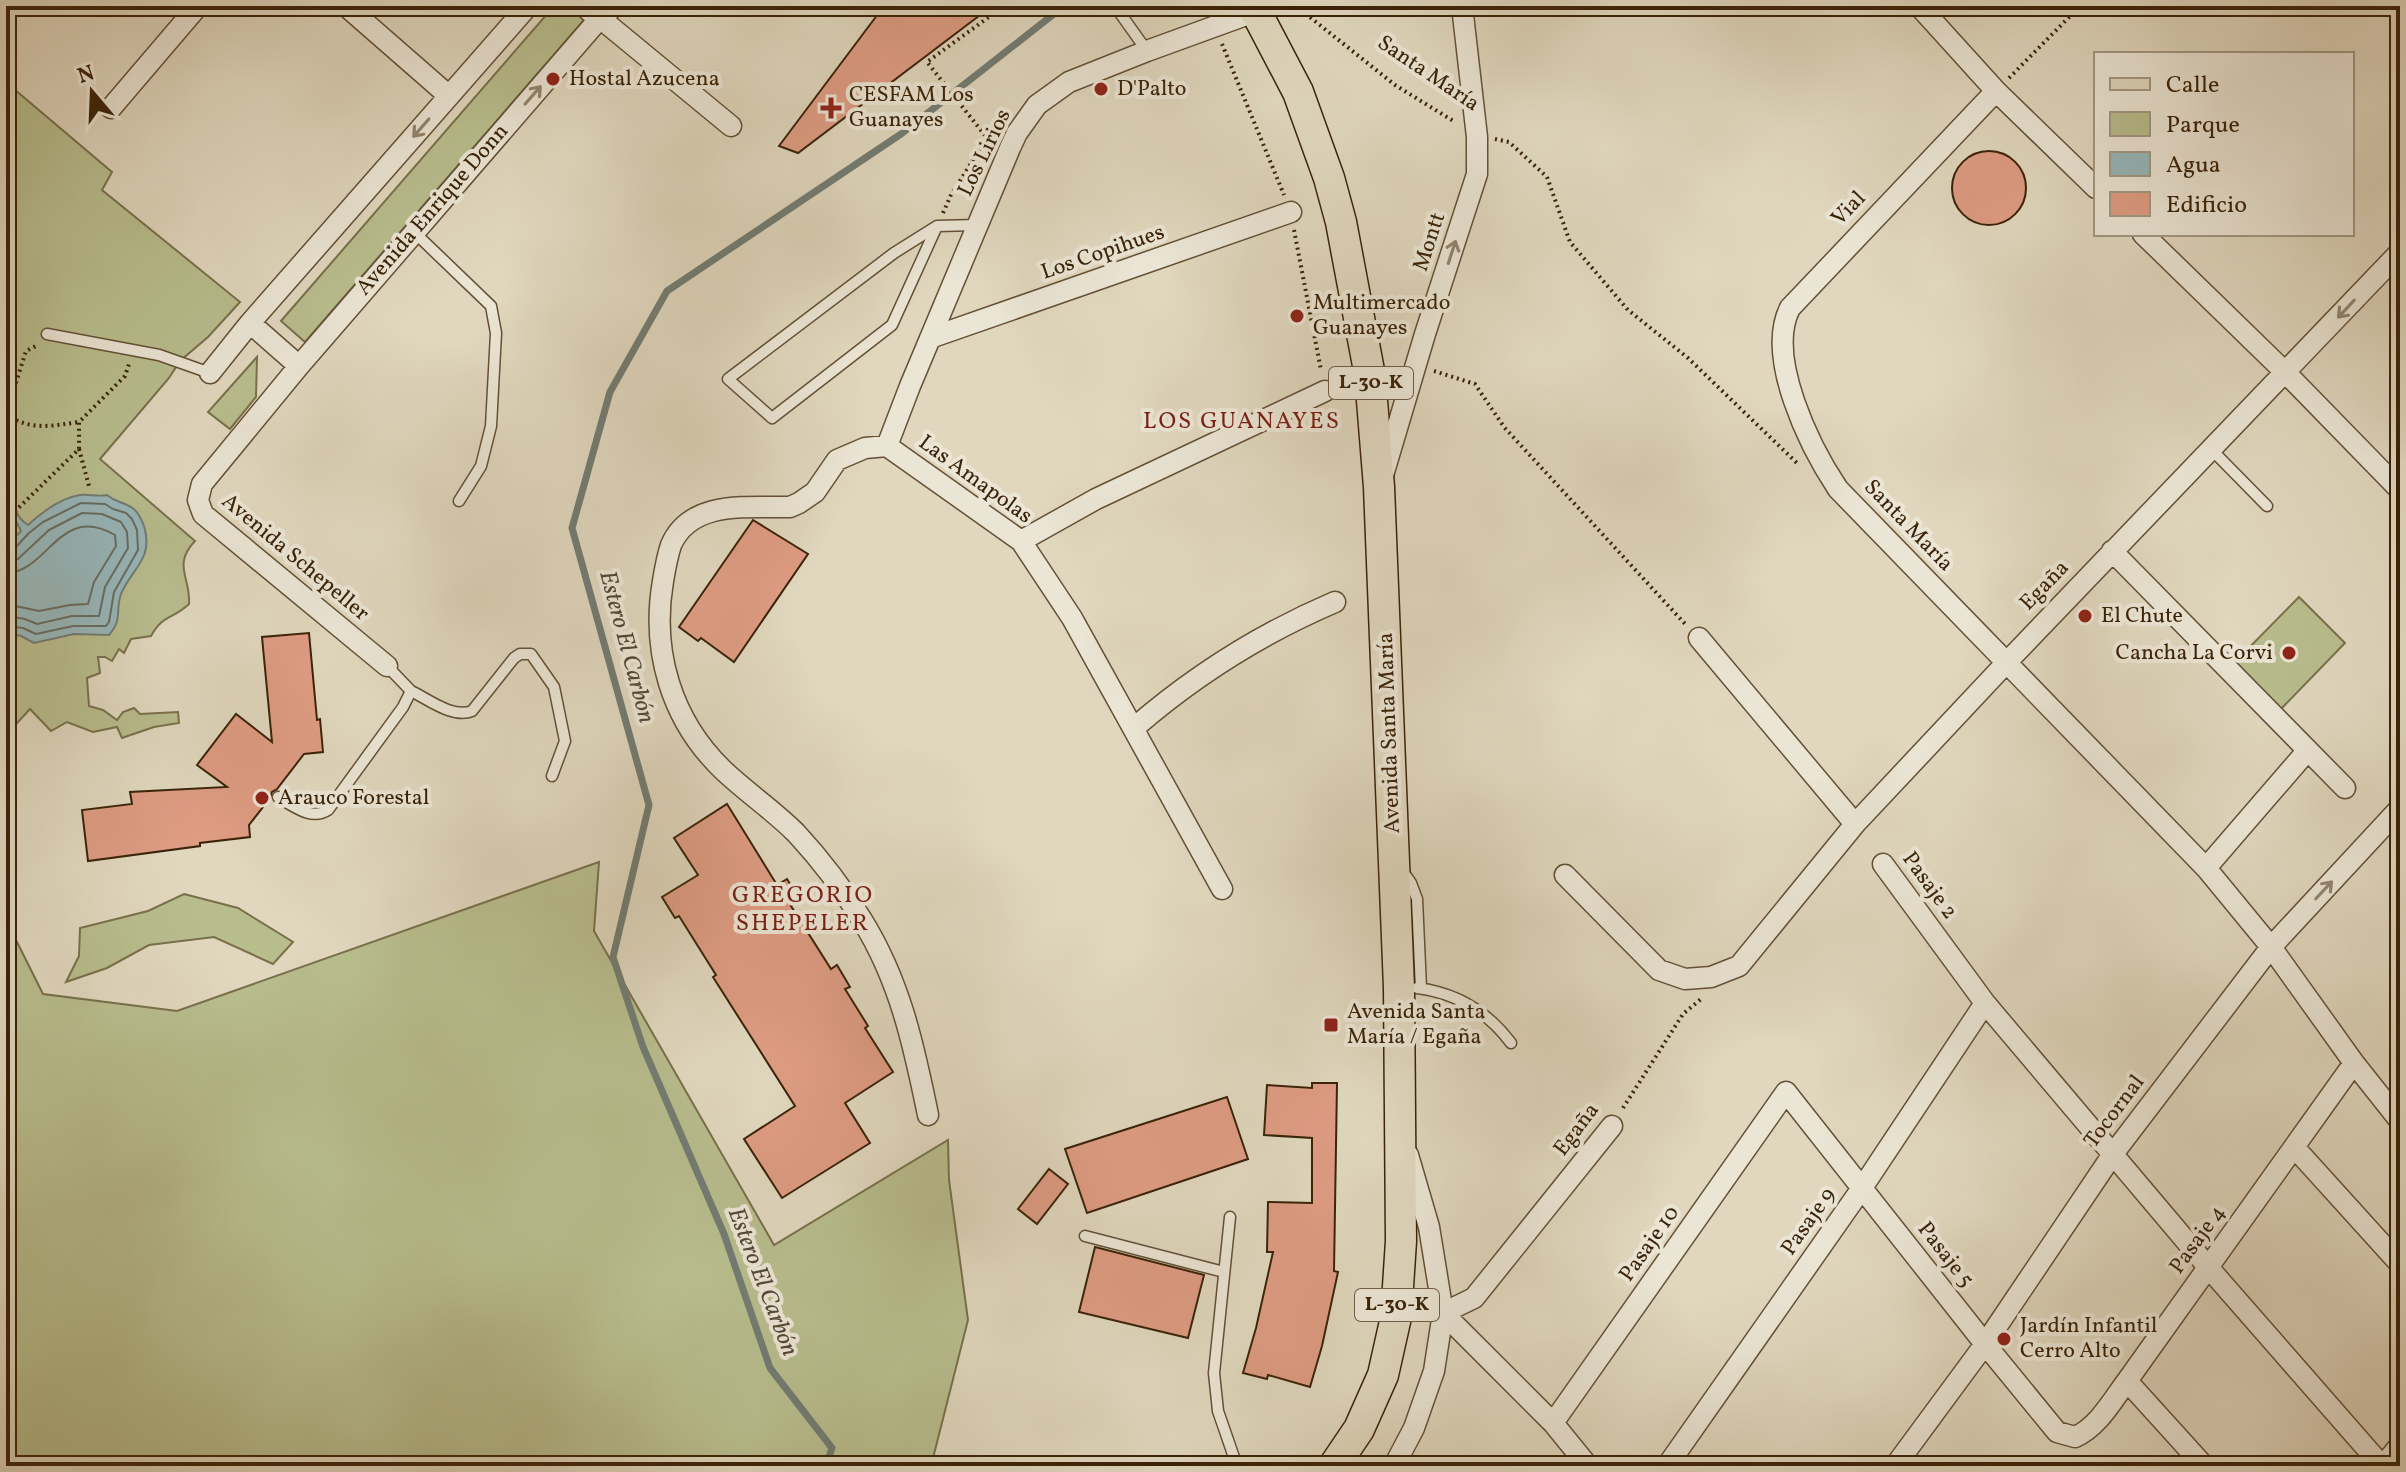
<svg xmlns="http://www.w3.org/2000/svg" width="2406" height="1472" font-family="Vollkorn,serif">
<rect width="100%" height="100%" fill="#e0d7be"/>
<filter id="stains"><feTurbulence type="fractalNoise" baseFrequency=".0025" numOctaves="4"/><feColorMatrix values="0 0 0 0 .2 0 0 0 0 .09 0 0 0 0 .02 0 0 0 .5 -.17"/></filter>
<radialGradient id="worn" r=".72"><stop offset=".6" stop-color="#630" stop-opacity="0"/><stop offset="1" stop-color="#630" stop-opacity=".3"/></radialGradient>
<!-- green -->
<path fill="#b8bd8e" stroke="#79704b" stroke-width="2" d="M554,6H596L305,342L281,321Z
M14,89L112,172L102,190L240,302L208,337L180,361L169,378L100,459L195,541C172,565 191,578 189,604C172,620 163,614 151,636L131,639L124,653L119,649L112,661L105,657H98L100,673L87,678L89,706L103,710L117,720L123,712L134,708L140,714L178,712L179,723L154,727L122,738L117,727L93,732L67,722L51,731L30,709L6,735V98Z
M257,357L256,397L230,429L208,412Z
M2299,597L2345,643L2280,710L2233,664Z
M599,862L594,931L774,1245L948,1140L949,1180L968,1320L931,1466H6V920L43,994L177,1011Z
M184,894L238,908L293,942L273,964L214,937L149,945L107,968L66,982L79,956L80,928L148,911Z"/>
<!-- water -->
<path fill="#97b7bb" stroke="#727c73" stroke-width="2" d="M6,459C28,477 0,508 28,525C41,513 61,498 80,495C89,494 98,497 107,495C117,503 120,501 129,506C137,509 141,518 144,526C154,559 132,568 121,594C115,611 123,619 109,635L74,634L34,643L21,636L6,633V546L21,531L15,519L6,509Z"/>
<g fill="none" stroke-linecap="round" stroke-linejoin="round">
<!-- shore -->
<path stroke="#686d62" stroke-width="2" d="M6,551L14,549L29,533L43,522L81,503L105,504L113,509L126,513L132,519L137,530L138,550L114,592L109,622L106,626H73L36,634L23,628L6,626
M6,561L18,559L49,530L82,513L102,514L121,522L127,532L128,548L105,587L99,616H72L37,624L25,619L6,616
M6,573C49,572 59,503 115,535L116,546L94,582L88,604L70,605L39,611L6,604"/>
<!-- stream -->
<path stroke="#727c73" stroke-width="7" d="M826,1466L832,1448L770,1368L724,1234L643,1047L613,957L649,805L572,528L610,392L667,291L901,134L1064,6"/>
</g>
<!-- building -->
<path fill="#de9c83" stroke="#3a2308" stroke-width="2" d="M884,6H992L798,153L779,146Z
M1952 188a37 37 0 1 1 74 0a37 37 0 1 1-74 0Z
M753,520L808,554L734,662L701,638L698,641L679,627Z
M309,633L317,720L320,719L323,752L304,754L277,789L272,792L270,798L249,825L250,837L200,843V846L88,861L82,810L132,804L130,792L227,787L197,765L236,714L272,742L262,637Z
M727,804L777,885L787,879L800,900L791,906L831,969L837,965L850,987L845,989L868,1026L865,1028L893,1072L845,1103L870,1143L782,1198L744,1139L795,1106L713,977L716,975L679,916L675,918L662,897L698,875L674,838Z
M1312,1083H1337L1334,1271L1338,1272L1322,1346L1310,1387L1268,1375L1267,1379L1243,1373L1256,1328L1273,1252H1267L1268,1202L1312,1203V1138L1264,1135L1267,1085L1312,1088Z
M1227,1097L1248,1159L1087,1213L1065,1149Z
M1049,1169L1068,1184L1037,1224L1018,1209Z
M1095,1247L1204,1275L1188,1338L1079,1312Z"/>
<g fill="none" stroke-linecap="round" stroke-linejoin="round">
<!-- service casing -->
<g stroke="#645036" stroke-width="13">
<path id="service" d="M1115,6L1147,51
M937,226L892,325L772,418L728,379L894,253L937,226L977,225
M414,232L491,306L496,333L491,426L481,466L459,501
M47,334L159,355L210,373
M2211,449L2267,506
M411,691C428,699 453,719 472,711L514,658L520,654H531L554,687L565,741L552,776
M278,797C293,806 312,821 328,810L403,707L411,691L387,666
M1402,870L1411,883L1417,899L1421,988
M1417,988C1457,993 1487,1011 1511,1043
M1230,1217L1214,1373L1218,1411L1237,1466
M1085,1236L1224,1272"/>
</g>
<!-- minor casing -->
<g stroke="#645036" stroke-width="23">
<path id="minor" d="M346,6L449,96
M1919,6L1996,91L2096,188
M1996,91L1790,308C1765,357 1810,447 1838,489L2206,868L2271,947L2354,1063L2400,1121
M111,108L198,6
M2143,234L2286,373L2400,490
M250,323L299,366
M930,338L1291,212
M210,373L250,323L528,6
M887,446L910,386L1010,148L1017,133L1037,105L1069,82L1147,51L1257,11
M1384,472L1425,334L1477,174V137L1462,6
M1021,541L1096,499L1325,391
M2112,551L2345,788
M1699,638L1855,824
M387,666L203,514L198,500L202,484L299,366L600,18L731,126
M1134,728C1195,675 1260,634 1335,602
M1883,864L1985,1003L2208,1267L2382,1466
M2206,868L2307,751
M1565,875L1659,970L1685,979L1711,977L1739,966L1855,824L2007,662L2400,252
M928,1115C914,1046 900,981 862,920C843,889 821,860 796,833C773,810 746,792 723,770C671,720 651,651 663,581C665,569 667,557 671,545C691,499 749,508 790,507L799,503L815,492L837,460L865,448L887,446L1021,541L1072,618L1222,889
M2294,1147L2400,1264
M1443,1313L1474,1298L1612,1126
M1443,1313L1553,1423L1588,1466
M2127,1381L2204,1466
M1553,1423L1786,1092L1985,1344L2057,1432L2075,1437C2098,1427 2112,1401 2127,1381L2354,1063
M1394,1466L1414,1428L1434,1371L1443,1313L1429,1227L1408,1155
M1667,1466L1862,1188L1985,1003
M1895,1466L1985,1344L2113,1154L2271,947L2400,808
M2383,1466L2400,1445"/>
</g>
<!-- tertiary casing -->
<g stroke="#645036" stroke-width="27">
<path id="tertiary" d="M587,6L600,18L611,6"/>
</g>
<!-- primary casing -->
<g stroke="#3a2308" stroke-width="33">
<path id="primary" d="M1253,6L1298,92L1329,178L1341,222L1370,376L1379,487L1399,988L1401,1241L1396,1317L1383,1375L1359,1429L1334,1466"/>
</g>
<!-- path -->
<path stroke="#3a2308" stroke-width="4" stroke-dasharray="2 4" stroke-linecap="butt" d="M1296,6L1395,85L1455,122
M1222,44L1284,195
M2009,78L2080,6
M1495,139L1509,142L1547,177L1570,242L1628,310L1688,358L1799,465
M943,213L951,195L987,138L927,62L1004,6
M1294,230L1321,370
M1434,371L1475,384L1504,427L1686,625
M6,397L13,392L26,351L36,346
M6,414C29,431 52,426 79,422
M79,449L89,486
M6,520L79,449V422L125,376L129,364
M1623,1108L1683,1014L1701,999"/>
<!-- service -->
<use href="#service" stroke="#ebe5d5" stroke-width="10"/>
<!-- minor -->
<use href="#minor" stroke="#ebe5d5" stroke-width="20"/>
<!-- tertiary -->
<use href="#tertiary" stroke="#ebe5d5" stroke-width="24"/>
<!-- primary -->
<use href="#primary" stroke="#e0d7be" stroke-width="30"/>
</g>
<!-- one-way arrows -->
<defs><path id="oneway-shaft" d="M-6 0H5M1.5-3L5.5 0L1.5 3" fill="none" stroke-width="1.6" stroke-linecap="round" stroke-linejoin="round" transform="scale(2)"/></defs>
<g stroke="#92846e">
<use href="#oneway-shaft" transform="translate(533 95) rotate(-49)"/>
<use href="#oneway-shaft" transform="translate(421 128) rotate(131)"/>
<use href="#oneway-shaft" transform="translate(1452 252) rotate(-72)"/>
<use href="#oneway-shaft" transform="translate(2346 309) rotate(133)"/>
<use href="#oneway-shaft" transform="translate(2324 890) rotate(-47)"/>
</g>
<!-- markers -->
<g fill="#8f2418" stroke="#ebe5d5" stroke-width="3">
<circle cx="553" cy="79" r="8"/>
<circle cx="1101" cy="89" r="8"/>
<path d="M827 96h8v8h8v8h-8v8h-8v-8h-8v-8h8z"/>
<circle cx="1297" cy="316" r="8"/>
<circle cx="2085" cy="616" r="8"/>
<circle cx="2289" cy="653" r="8"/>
<circle cx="262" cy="798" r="8"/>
<rect x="1323" y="1017" width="16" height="16" rx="4"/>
<circle cx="2004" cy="1339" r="8"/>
</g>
<g text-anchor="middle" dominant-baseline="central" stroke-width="8" stroke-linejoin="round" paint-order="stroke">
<!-- shield labels -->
<g fill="#ebe5d5" stroke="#6f5d46" stroke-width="2">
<rect x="1329" y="367" width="84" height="32" rx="6"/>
<rect x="1355" y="1289" width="84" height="32" rx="6"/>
</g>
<g font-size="20" font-weight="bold" fill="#3a2308">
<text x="1371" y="383">L-30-K</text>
<text x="1397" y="1305">L-30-K</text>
</g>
<!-- street labels -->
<g font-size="22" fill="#3a2308" stroke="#ebe5d5">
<text transform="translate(1428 74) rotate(34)">Santa María</text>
<text transform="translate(985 153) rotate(-64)">Los Lirios</text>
<text transform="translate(1849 209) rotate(-46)">Vial</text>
<text transform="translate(433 210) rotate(-49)">Avenida Enrique Donn</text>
<text transform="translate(1430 242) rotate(-72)">Montt</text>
<text transform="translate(1103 253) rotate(-19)">Los Copihues</text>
<text transform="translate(975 480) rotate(36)">Las Amapolas</text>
<text transform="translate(1908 526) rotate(46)">Santa María</text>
<text transform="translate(295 558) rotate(40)">Avenida Schepeller</text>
<text transform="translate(2045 586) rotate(-46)">Egaña</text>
<text transform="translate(1390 733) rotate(-92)">Avenida Santa María</text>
<text transform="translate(1929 886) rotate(54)">Pasaje 2</text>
<text transform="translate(2115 1112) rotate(-53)">Tocornal</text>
<text transform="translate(1577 1130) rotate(-53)">Egaña</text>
<text transform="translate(1809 1222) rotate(-55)">Pasaje 9</text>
<text transform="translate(2198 1240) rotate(-54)">Pasaje 4</text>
<text transform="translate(1650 1244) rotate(-55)">Pasaje 10</text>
<text transform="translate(1945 1255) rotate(52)">Pasaje 5</text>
</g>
<!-- poi labels -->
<g font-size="22" fill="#3a2308" stroke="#ebe5d5" text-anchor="start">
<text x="569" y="79">Hostal Azucena</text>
<text x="1117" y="89">D'Palto</text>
<text x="849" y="95">CESFAM Los<tspan x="849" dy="25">Guanayes</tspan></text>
<text x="1313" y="303">Multimercado<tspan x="1313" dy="25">Guanayes</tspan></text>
<text x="2101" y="616">El Chute</text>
<text x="2273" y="653" text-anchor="end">Cancha La Corvi</text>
<text x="278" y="798">Arauco Forestal</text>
<text x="1347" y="1012">Avenida Santa<tspan x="1347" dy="25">María / Egaña</tspan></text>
<text x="2020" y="1326">Jardín Infantil<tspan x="2020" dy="25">Cerro Alto</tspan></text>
</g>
<!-- neighbourhood labels -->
<g font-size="24" letter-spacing="2" fill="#7a1f14" stroke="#ebe5d5">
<text x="1242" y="422">LOS GUANAYES</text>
<text x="803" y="896">GREGORIO<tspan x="803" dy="28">SHEPELER</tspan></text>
</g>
<!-- water labels -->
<g font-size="24" font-style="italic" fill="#514835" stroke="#ebe5d5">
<text transform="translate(626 647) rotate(75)">Estero El Carbón</text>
<text transform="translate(762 1282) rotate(69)">Estero El Carbón</text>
</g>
</g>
<!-- margin -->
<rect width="2406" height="1472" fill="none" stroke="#e0d7be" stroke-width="32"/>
<rect x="8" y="8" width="2390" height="1456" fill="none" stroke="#3a2308" stroke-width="4"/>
<rect x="16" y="16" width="2374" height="1440" fill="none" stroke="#3a2308" stroke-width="2"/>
<!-- legend -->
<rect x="2094" y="52" width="260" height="184" fill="#ebe5d5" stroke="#a49783" stroke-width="2"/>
<rect x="2110" y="78" width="40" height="12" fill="#e0d7be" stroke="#a49783" stroke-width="2"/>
<text x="2166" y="92" font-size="24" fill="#3a2308">Calle</text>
<rect x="2110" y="112" width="40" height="24" fill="#b8bd8e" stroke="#a49783" stroke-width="2"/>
<text x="2166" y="132" font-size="24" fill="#3a2308">Parque</text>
<rect x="2110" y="152" width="40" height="24" fill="#97b7bb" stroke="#a49783" stroke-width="2"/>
<text x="2166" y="172" font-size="24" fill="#3a2308">Agua</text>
<rect x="2110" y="192" width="40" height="24" fill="#de9c83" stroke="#a49783" stroke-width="2"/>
<text x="2166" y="212" font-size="24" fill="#3a2308">Edificio</text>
<!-- north arrow -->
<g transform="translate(92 92) rotate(341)" stroke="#ebe5d5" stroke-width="6" paint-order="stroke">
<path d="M0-6L14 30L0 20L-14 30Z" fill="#3a2308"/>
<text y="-12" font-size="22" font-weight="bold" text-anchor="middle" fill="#3a2308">N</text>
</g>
<rect width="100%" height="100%" filter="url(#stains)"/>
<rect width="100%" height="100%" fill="url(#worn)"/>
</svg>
